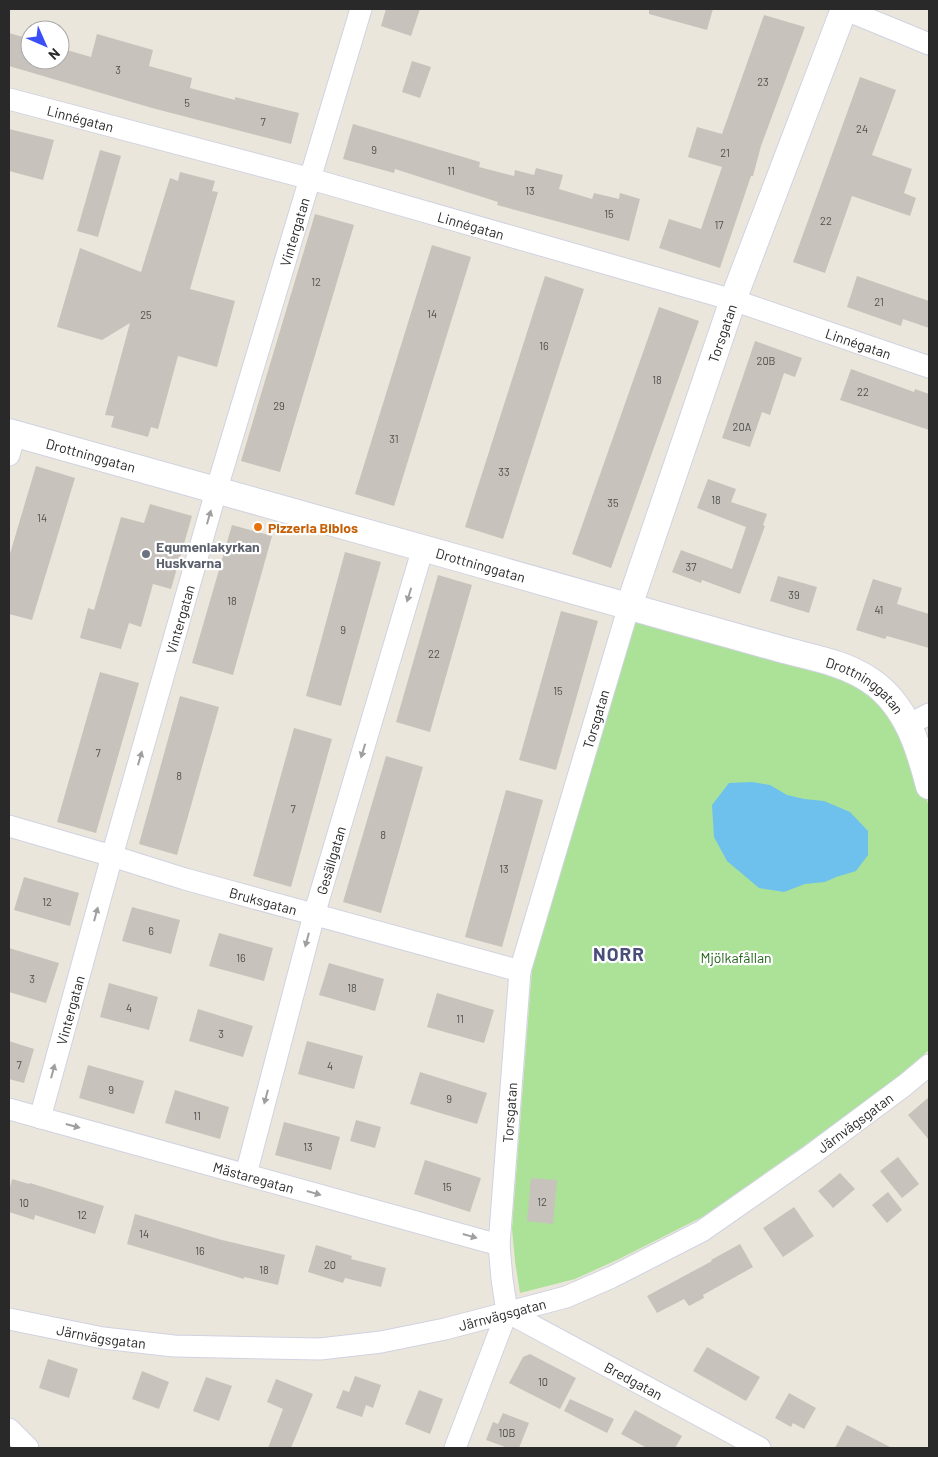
<svg xmlns="http://www.w3.org/2000/svg" width="938" height="1457" font-family="Barlow,sans-serif">
<rect width="100%" height="100%" fill="#ebe6db"/>
<!-- green -->
<path fill="#abe297" d="M635,622L835,677L852,684L867,693L907,734L916,755L929,808V1050L898,1077L808,1143L704,1216L619,1259L575,1279L520,1293L515,1261L512,1229L532,969Z"/>
<!-- water -->
<path fill="#6ec1ed" d="M752,782L770,785L787,795L804,799L824,801L850,812L868,831V855L856,871L836,877L825,882L805,884L784,892L759,888L727,861L714,837L712,805L729,783Z"/>
<!-- building -->
<path fill="#c7c2bb" d="M386,9H420L411,36L381,26Z
M649,9H713L707,30L649,14Z
M764,15L805,27L761,146L753,176H751L720,268L659,248L669,219L701,229L722,167L688,157L697,127L722,134Z
M9,33L30,39V60H60V48L91,57L97,34L153,50L149,66L192,78L190,88L235,100V97L299,113L291,144L152,108L9,66Z
M412,61L431,67L420,98L402,92Z
M860,77L896,90L872,155L912,169L904,193L916,198L910,216L852,196L825,273L793,262Z
M353,124L480,162L479,167L514,176L515,170L534,175L536,168L563,175L559,189L592,199L594,193L619,199L620,193L640,199L629,241L497,205L498,202L395,169L394,173L343,159Z
M9,129L54,140L43,180L9,171Z
M100,150L121,156L98,237L77,231Z
M180,172L215,181L212,191L218,192L190,289L235,301L217,367L178,356L158,429L151,427L148,437L111,427L114,416L105,415L130,323L102,340L57,327L80,248L141,272L170,178L178,181Z
M315,214L354,225L280,472L241,461Z
M432,245L471,257L394,506L355,494Z
M545,276L584,289L503,539L465,527Z
M857,276L929,301V328L903,319L901,326L847,307Z
M659,307L699,321L611,568L572,554Z
M755,341L802,358L795,377L784,373L770,415L762,412L750,447L722,438Z
M851,369L914,392L915,389L929,394V430L840,400Z
M36,466L75,478L32,620L9,614V557Z
M708,479L736,489L731,502L767,514L763,525L765,526L740,594L702,580L701,583L672,572L681,550L732,569L746,527L697,508Z
M150,504L192,516L171,589L153,584L141,627L129,623L121,649L80,638L88,608L94,610L121,517L144,523Z
M232,525L272,536L233,675L192,663Z
M345,552L381,562L341,706L306,696Z
M438,575L472,585L430,732L396,722Z
M778,576L817,587L809,613L770,601Z
M873,579L902,588L897,604L929,614V648L887,636L885,639L856,630Z
M561,611L598,621L556,770L519,760Z
M100,672L139,683L96,833L57,822Z
M180,696L219,707L177,855L139,844Z
M294,728L332,739L291,887L253,876Z
M386,756L423,767L381,913L343,902Z
M506,790L543,800L502,947L465,937Z
M24,877L79,893L70,926L14,910Z
M132,907L180,920L171,954L122,941Z
M219,933L273,948L264,981L209,966Z
M9,948L59,963L46,1003L9,992Z
M329,963L384,979L375,1011L319,995Z
M109,983L158,997L149,1030L100,1017Z
M437,993L494,1010L484,1043L427,1027Z
M198,1009L253,1026L243,1057L189,1041Z
M9,1041L34,1049L24,1083L9,1079Z
M307,1041L363,1056L354,1089L298,1074Z
M88,1065L144,1081L134,1114L79,1098Z
M420,1072L487,1093L477,1124L410,1104Z
M175,1090L229,1107L220,1139L165,1123Z
M929,1097V1140L908,1115Z
M356,1120L381,1127L375,1148L350,1141Z
M284,1122L340,1137L331,1170L275,1155Z
M898,1157L919,1184L902,1198L880,1171Z
M425,1160L481,1178L470,1212L414,1194Z
M840,1173L855,1189L833,1208L818,1191Z
M531,1178L557,1180L553,1224L527,1221Z
M12,1179L29,1184L30,1183L104,1206L95,1234L35,1215L34,1220L9,1212V1191Z
M888,1192L902,1210L887,1223L872,1205Z
M794,1207L814,1236L783,1257L763,1228Z
M135,1214L222,1240L285,1255L278,1285L244,1277V1279L127,1244Z
M740,1244L753,1267L703,1295L704,1298L689,1306L684,1299L657,1313L647,1296L712,1261L711,1260Z
M316,1245L352,1256L351,1259L386,1268L381,1287L345,1278L343,1283L308,1272Z
M707,1347L760,1377L746,1401L693,1371Z
M530,1354L576,1378L560,1409L509,1383L523,1357Z
M48,1359L78,1369L69,1398L39,1388Z
M142,1371L169,1382L159,1409L132,1399Z
M355,1376L381,1385L373,1408L366,1405L362,1417L336,1408L343,1390L349,1392Z
M206,1377L232,1386L219,1421L193,1411Z
M276,1379L313,1394L291,1448H268L283,1409L267,1402Z
M419,1390L443,1399L430,1434L405,1424Z
M789,1393L816,1408L804,1429L793,1423L791,1427L775,1418Z
M570,1399L614,1419L607,1433L564,1411Z
M635,1410L682,1436L675,1448H647L621,1434Z
M503,1413L529,1423L519,1448H508L486,1440L493,1422L498,1424Z
M847,1425L892,1448H835Z"/>
<g fill="none" stroke-linecap="round" stroke-linejoin="round">
<!-- minor casing -->
<g stroke="#d0d2e2" stroke-width="23">
<g id="minor">
<path d="M844,9L929,44"/>
<path id="s1" d="M9,99L311,179L733,300L929,367"/>
<path d="M9,455L15,434"/>
<path d="M908,725L929,714"/>
<path id="s2" d="M9,826L112,856L185,879L520,971"/>
<path id="s3" d="M9,1109L499,1245"/>
<path id="s4" d="M40,1118L112,856L217,488L361,9"/>
<path id="s5" d="M246,1174L314,915L423,548"/>
<path id="s6" d="M507,1312L760,1448"/>
<path id="s7" d="M9,1319L103,1338L174,1346L320,1349L381,1342L445,1329L566,1297L612,1277L702,1231L811,1155L905,1085L929,1065"/>
<path d="M9,1429L28,1448"/>
<path id="s8" d="M455,1448L507,1312L502,1279L499,1245L520,971L629,606"/>
</g>
</g>
<!-- tertiary casing -->
<g stroke="#d0d2e2" stroke-width="28">
<g id="tertiary">
<path id="s9" d="M9,432C228,492 447,555 666,617C705,628 745,639 784,650C814,658 845,663 871,681C906,705 919,747 929,786"/>
<path id="s10" d="M629,606L733,300L844,9"/>
</g>
</g>
<!-- minor -->
<use href="#minor" stroke="#fff" stroke-width="21"/>
<!-- tertiary -->
<use href="#tertiary" stroke="#fff" stroke-width="26"/>
</g>
<!-- one-way arrows -->
<defs><path id="oneway-solid" d="M-6-.8H1V-3.2L6.5 0L1 3.2V.8H-6Z" transform="scale(1.25)"/></defs>
<g fill="#9f9f9f">
<use href="#oneway-solid" transform="translate(209 517) rotate(-74)"/>
<use href="#oneway-solid" transform="translate(409 595) rotate(107)"/>
<use href="#oneway-solid" transform="translate(363 751) rotate(107)"/>
<use href="#oneway-solid" transform="translate(140 758) rotate(-74)"/>
<use href="#oneway-solid" transform="translate(96 914) rotate(-75)"/>
<use href="#oneway-solid" transform="translate(307 940) rotate(105)"/>
<use href="#oneway-solid" transform="translate(53 1071) rotate(-75)"/>
<use href="#oneway-solid" transform="translate(266 1097) rotate(105)"/>
<use href="#oneway-solid" transform="translate(73 1126) rotate(15)"/>
<use href="#oneway-solid" transform="translate(314 1193) rotate(16)"/>
<use href="#oneway-solid" transform="translate(470 1236) rotate(16)"/>
</g>
<!-- markers -->
<circle fill="#e8710a" stroke="#fff" stroke-width="2" cx="258" cy="527" r="5"/>
<circle fill="#6b7280" stroke="#fff" stroke-width="2" cx="146" cy="554" r="5"/>
<g text-anchor="middle" dominant-baseline="central" stroke-width="4.5" stroke-linejoin="round" paint-order="stroke">
<!-- number labels -->
<g font-size="11" fill="#504f4e">
<text x="118" y="69">3</text>
<text x="763" y="81">23</text>
<text x="187" y="102">5</text>
<text x="263" y="121">7</text>
<text x="862" y="128">24</text>
<text x="374" y="149">9</text>
<text x="725" y="152">21</text>
<text x="451" y="170">11</text>
<text x="530" y="190">13</text>
<text x="609" y="213">15</text>
<text x="826" y="220">22</text>
<text x="719" y="224">17</text>
<text x="316" y="281">12</text>
<text x="879" y="301">21</text>
<text x="432" y="313">14</text>
<text x="146" y="314">25</text>
<text x="544" y="345">16</text>
<text x="766" y="360">20B</text>
<text x="657" y="379">18</text>
<text x="863" y="391">22</text>
<text x="279" y="405">29</text>
<text x="742" y="426">20A</text>
<text x="394" y="438">31</text>
<text x="504" y="471">33</text>
<text x="716" y="499">18</text>
<text x="613" y="502">35</text>
<text x="42" y="517">14</text>
<text x="691" y="566">37</text>
<text x="794" y="594">39</text>
<text x="232" y="600">18</text>
<text x="879" y="609">41</text>
<text x="343" y="629">9</text>
<text x="434" y="653">22</text>
<text x="558" y="690">15</text>
<text x="98" y="752">7</text>
<text x="179" y="775">8</text>
<text x="293" y="808">7</text>
<text x="383" y="834">8</text>
<text x="504" y="868">13</text>
<text x="47" y="901">12</text>
<text x="151" y="930">6</text>
<text x="241" y="957">16</text>
<text x="32" y="978">3</text>
<text x="352" y="987">18</text>
<text x="129" y="1007">4</text>
<text x="460" y="1018">11</text>
<text x="221" y="1033">3</text>
<text x="19" y="1064">7</text>
<text x="330" y="1065">4</text>
<text x="111" y="1089">9</text>
<text x="449" y="1098">9</text>
<text x="197" y="1115">11</text>
<text x="308" y="1146">13</text>
<text x="447" y="1186">15</text>
<text x="542" y="1201">12</text>
<text x="24" y="1202">10</text>
<text x="82" y="1214">12</text>
<text x="144" y="1233">14</text>
<text x="200" y="1250">16</text>
<text x="330" y="1264">20</text>
<text x="264" y="1269">18</text>
<text x="543" y="1381">10</text>
<text x="507" y="1432">10B</text>
</g>
<!-- street labels -->
<g font-size="14" fill="#292929" stroke="#fff">
<text stroke="none"><textPath href="#s1" startOffset="74">Linnégatan</textPath></text>
<text stroke="none"><textPath href="#s1" startOffset="479">Linnégatan</textPath></text>
<text stroke="none"><textPath href="#s4" startOffset="922">Vintergatan</textPath></text>
<text stroke="none"><textPath href="#s10" startOffset="288">Torsgatan</textPath></text>
<text stroke="none"><textPath href="#s1" startOffset="884">Linnégatan</textPath></text>
<text stroke="none"><textPath href="#s9" startOffset="85">Drottninggatan</textPath></text>
<text stroke="none"><textPath href="#s9" startOffset="490">Drottninggatan</textPath></text>
<text stroke="none"><textPath href="#s4" startOffset="518">Vintergatan</textPath></text>
<text stroke="none"><textPath href="#s9" startOffset="895">Drottninggatan</textPath></text>
<text stroke="none"><textPath href="#s8" startOffset="751">Torsgatan</textPath></text>
<text stroke="none"><textPath href="#s5" startOffset="325">Gesällgatan</textPath></text>
<text stroke="none"><textPath href="#s2" startOffset="265">Bruksgatan</textPath></text>
<text stroke="none"><textPath href="#s4" startOffset="112">Vintergatan</textPath></text>
<text stroke="none"><textPath href="#s8" startOffset="346">Torsgatan</textPath></text>
<text stroke="none"><textPath href="#s7" startOffset="904">Järnvägsgatan</textPath></text>
<text stroke="none"><textPath href="#s3" startOffset="254">Mästaregatan</textPath></text>
<text stroke="none"><textPath href="#s7" startOffset="499">Järnvägsgatan</textPath></text>
<text stroke="none"><textPath href="#s7" startOffset="94">Järnvägsgatan</textPath></text>
<text stroke="none"><textPath href="#s6" startOffset="144">Bredgatan</textPath></text>
</g>
<!-- food labels -->
<g font-size="14" font-weight="bold" fill="#c56008" stroke="#fff" text-anchor="start">
<text x="268" y="527">Pizzeria Biblos</text>
</g>
<!-- worship labels -->
<g font-size="14" font-weight="bold" fill="#5b616d" stroke="#fff" text-anchor="start">
<text x="156" y="546">Equmeniakyrkan<tspan x="156" dy="16">Huskvarna</tspan></text>
</g>
<!-- park labels -->
<g font-size="14" fill="#24651a" stroke="#fff">
<text x="736" y="957">Mjölkafållan</text>
</g>
<!-- district labels -->
<g font-size="19" font-weight="bold" letter-spacing="1" fill="#4a4f79" stroke="#fff">
<text x="619" y="953">NORR</text>
</g>
</g>
<!-- border -->
<rect width="938" height="1457" fill="none" stroke="#292929" stroke-width="20"/>
<!-- north arrow -->
<g transform="translate(45 45) rotate(135)"><circle r="24" fill="#ffffff" stroke="#a9a9a9"/>
<path d="M0-4L9 19L0 12L-9 19Z" fill="#3b4ff8"/>
<text y="-8" font-size="14" font-weight="bold" text-anchor="middle" fill="#292929">N</text>
</g>
</svg>
